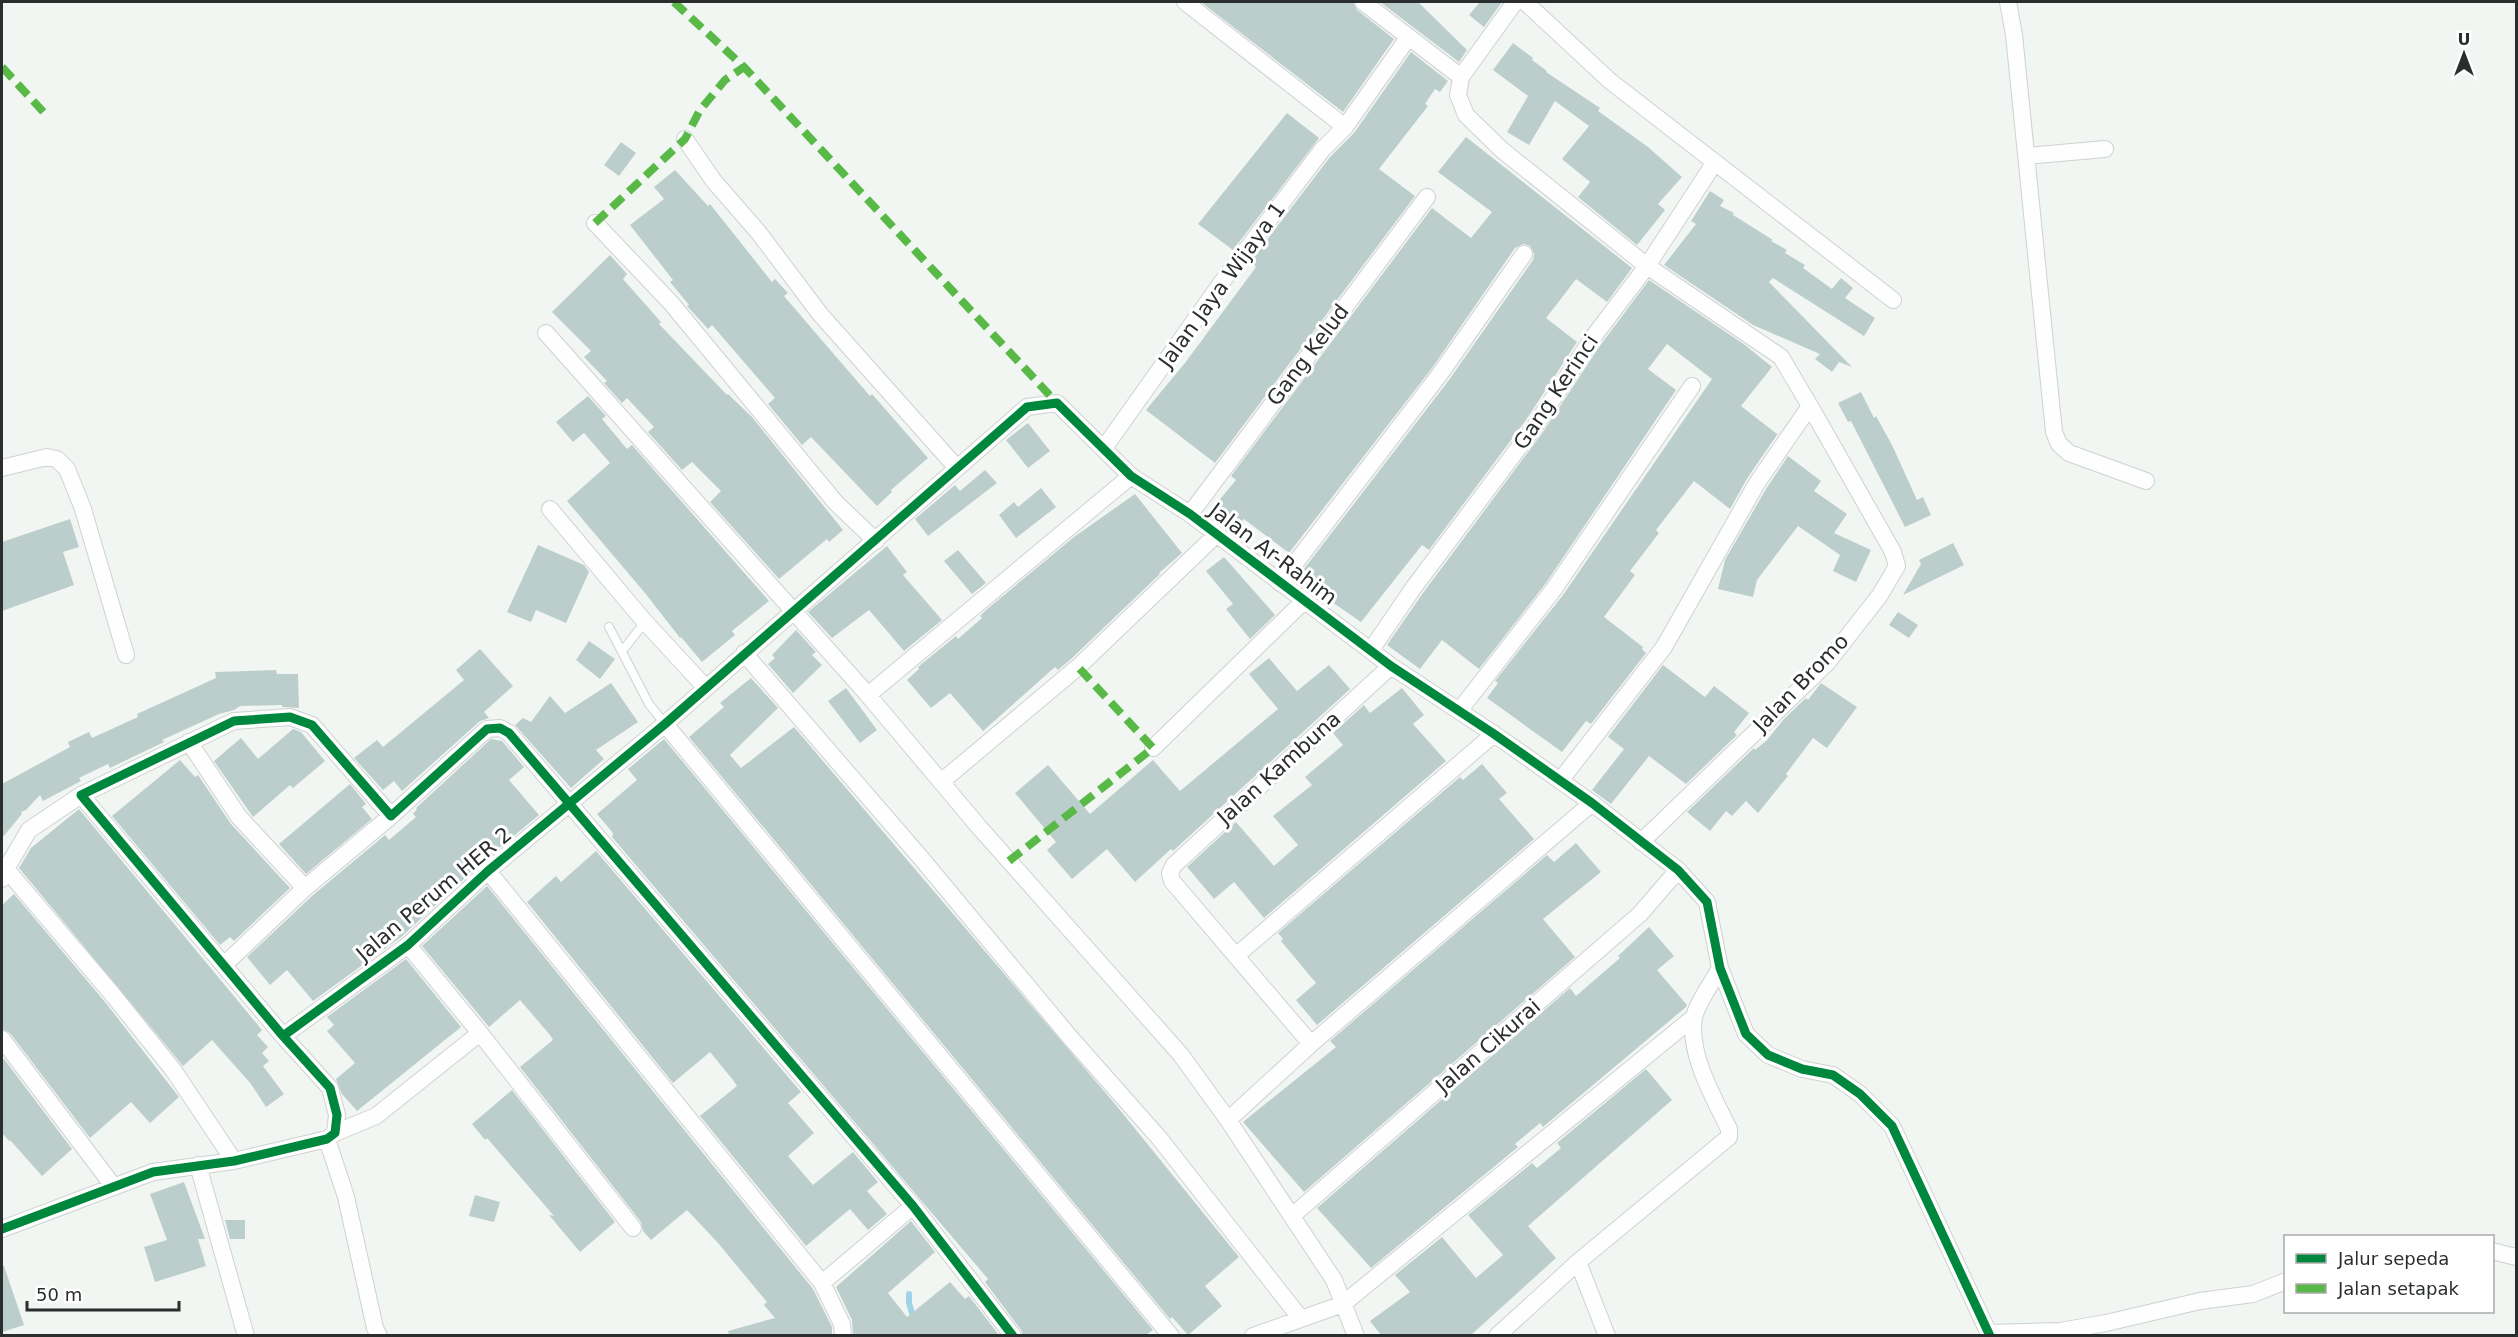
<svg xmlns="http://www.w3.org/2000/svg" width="2518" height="1337" font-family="'DejaVu Sans',sans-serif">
<rect width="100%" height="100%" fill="#f1f6f3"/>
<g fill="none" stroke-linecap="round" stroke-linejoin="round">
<!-- stream -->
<path stroke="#9ed4e5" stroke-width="6" d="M909,1294V1303L914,1320"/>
</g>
<!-- building -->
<path fill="#bccecc" d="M1201,2H1353L1357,10L1394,39L1343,112Z
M1380,2H1418L1467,50L1459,62Z
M1480,2H1502L1484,27L1469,15Z
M1513,43L1533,58L1532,60L1547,71L1546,72L1600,108L1598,111L1648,147L1682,177L1658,204L1665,210L1637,245L1578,197L1590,182L1562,159L1589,126L1555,101L1529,145L1507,132L1528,96L1493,70Z
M1411,52L1448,81L1440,92L1435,89L1425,104L1428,106L1379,169L1415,196L1215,463L1146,410L1185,363L1256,267L1250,262L1330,157L1354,133Z
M1287,113L1319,138L1233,250L1198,224Z
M1466,137L1632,268L1607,302L1576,279L1557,304L1546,318L1577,342L1526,420L1429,550L1422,545L1361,622L1297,578L1449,380L1533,260L1534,254L1530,246L1524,244L1515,248L1432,368L1289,553L1244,519L1235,529L1211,510L1236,480L1231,476L1432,208L1471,238L1492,212L1438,172Z
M621,142L636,153L619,176L604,165Z
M675,170L708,206L710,204L772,282L775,279L788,293L784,296L832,352L870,396L872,394L928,458L891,490L892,492L877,506L811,437L802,445L768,404L775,398L712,325L708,329L687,306L689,305L670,282L673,280L630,225L664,199L654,187Z
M1710,191L1724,200L1720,206L1734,213L1733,215L1773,240L1771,241L1787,250L1785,253L1805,265L1803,268L1832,289L1841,278L1853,288L1845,298L1875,318L1864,336L1773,278L1769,282L1852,367L1839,362L1832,372L1815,359L1820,354L1753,325L1664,265L1696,224L1691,221Z
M610,255L627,274L623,279L661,322L659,324L727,395L728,394L752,417L843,530L829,542L827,539L779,579L710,502L721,491L692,462L682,470L648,432L654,427L627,398L622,403L604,383L607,381L584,357L591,351L552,312Z
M1649,280L1745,345L1772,367L1741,406L1777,434L1779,432L1748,477L1730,509L1694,481L1656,530L1659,533L1630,571L1635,575L1604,617L1643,647L1642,649L1646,653L1591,724L1586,721L1562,752L1487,698L1498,683L1495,681L1563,595L1712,379L1667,344L1648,369L1676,390L1546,583L1479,669L1442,640L1420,669L1387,645L1423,593L1543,432L1599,347Z
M1861,392L1874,418L1876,416L1892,445L1917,500L1923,497L1931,515L1905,527L1851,421L1848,422L1838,403Z
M588,396L606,416L602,419L627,449L632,445L769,601L732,631L735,635L702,662L681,637L680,638L645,593L567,501L610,463L584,433L573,442L556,422Z
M1028,423L1050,451L1028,468L1006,440Z
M1788,456L1821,481L1814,491L1847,514L1834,533L1871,550L1856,582L1833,571L1840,555L1798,526L1757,580L1753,597L1718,589L1725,560L1766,489Z
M985,470L997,483L928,536L915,519L955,485L960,491Z
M1041,488L1056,507L1016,538L999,515L1014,502L1018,507Z
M1135,494L1182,553L1159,573L1160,574L1071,659L1058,670L1055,667L983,731L950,693L931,708L907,680L919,669L918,667L956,636L958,639L982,618L980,616L986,610L1074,537Z
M70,519L79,547L63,552L74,585L2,611V542Z
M1953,543L1964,565L1903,595L1921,564L1919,560Z
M538,545L584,565L589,572L566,623L536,610L531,622L507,612Z
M887,546L907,572L903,575L942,620L904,651L869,610L832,638L808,612Z
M958,550L986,583L972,594L944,561Z
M1224,557L1275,615L1250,639L1226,609L1233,604L1206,571Z
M1898,612L1918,625L1909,638L1889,625Z
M796,630L816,652L812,655L822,665L793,693L768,664L775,658L772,655Z
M589,641L615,659L600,679L576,660Z
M480,649L513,686L484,712L489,718L480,721L402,791L394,781L383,790L354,758L377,740L383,747L464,680L456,670Z
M1269,658L1297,691L1329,665L1350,689L1173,851L1171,849L1135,882L1107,849L1072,879L1047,850L1056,842L1015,793L1048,765L1090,814L1153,760L1180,791L1278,709L1249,674Z
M1663,665L1705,697L1714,686L1749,713L1734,732L1737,735L1686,784L1649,756L1611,804L1592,790L1624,749L1608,737Z
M276,670L277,674H298L299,708L282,707V705L240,706L234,710L219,714L162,740L164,742L110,768L108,764L79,778L81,781L43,801L40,795L26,810L21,812L22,814L2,838V784L70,747L68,742L89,732L92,738L138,717L137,714L216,678L215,672Z
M751,678L778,708L730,755L741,768L794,727L1115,1104L1239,1257L1205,1286L1222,1306L1188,1335L1172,1317L1170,1319L689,737L724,707L720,703Z
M611,683L638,722L596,750L604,759L571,788L515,725L523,718L531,722L550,696L565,713Z
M1821,683L1857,707L1827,748L1813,738L1786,774L1788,776L1758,813L1746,801L1732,816L1726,811L1710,831L1687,812L1754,748L1755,750L1767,740L1784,719L1806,698L1808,700Z
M846,688L877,730L860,743L828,701Z
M1402,688L1424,715L1413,724L1446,761L1264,918L1234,882L1214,899L1187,867L1236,822L1274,866L1298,845L1273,816L1312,785L1305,777L1343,745L1333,733L1364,705L1370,713Z
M293,729L301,732L325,761L293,788L290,785L253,817L214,761L241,738L258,759Z
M491,739L502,741L524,767L509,780L539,815L481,863L401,937L313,1001L287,970L270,985L247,957L312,896L385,835L389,840L416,817L413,814L417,809L416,808Z
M664,739L1153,1330L1146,1335H1023L1021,1330L985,1282L988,1279L612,837L613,833L597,814L637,780L628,769Z
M180,760L195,777L198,775L231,824L290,888L234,941L230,937L220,945L112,816Z
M1482,764L1507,793L1499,799L1534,839L1317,1025L1296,1000L1316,983L1281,941L1283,939L1278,933L1460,777L1463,780Z
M350,784L366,804L362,807L372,819L306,874L279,844Z
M79,809L262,1030L257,1035L268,1047L262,1053L269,1061L263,1066L284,1094L266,1107L251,1084L212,1040L183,1066L19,868L31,848Z
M1576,843L1601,872L1543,919L1575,957L1304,1192L1243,1122L1336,1047L1330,1041L1547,855L1554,862Z
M596,851L801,1092L788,1103L814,1133L788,1156L813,1185L853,1152L878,1182L867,1191L887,1214L868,1230L850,1209L806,1246L700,1116L737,1086L733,1080L710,1052L673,1083L527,902L556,876L561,882Z
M487,886L813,1289L832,1327V1335H729L728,1331L775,1318L764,1305L767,1302L718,1243L687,1210L651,1240L643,1231L641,1222L520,1067L553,1040L550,1035L520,1000L489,1027L422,946Z
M14,894L105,1002L179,1097L150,1123L131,1102L90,1138L10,1033L2,1029V905Z
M1649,927L1674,956L1657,970L1687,1005L1686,1007L1543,1127L1540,1123L1515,1144L1518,1147L1371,1268L1317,1208L1570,988L1576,996L1620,958L1618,956Z
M406,959L461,1027L357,1111L342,1094L336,1079L355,1063L327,1031L334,1025L327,1017Z
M4,1059L72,1149L42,1176L10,1140L9,1141L2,1133V1061Z
M1646,1069L1672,1100L1528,1226L1556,1258L1471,1335H1381L1370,1321L1410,1292L1395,1275L1442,1237L1476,1278L1503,1255L1468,1215L1532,1163L1537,1168L1561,1148L1557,1143Z
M512,1090L615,1222L580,1252L549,1215L554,1216L487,1138L485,1140L472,1124Z
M184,1182L205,1239H198L206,1266L155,1282L144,1247L167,1240L150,1194Z
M475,1195L500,1202L494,1222L469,1216Z
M225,1220H245V1239H230Z
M911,1221L935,1252L888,1293L907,1317L950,1282L965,1299L969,1296L999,1335H853L852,1320L836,1287Z
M2,1266H4L24,1325L2,1332Z"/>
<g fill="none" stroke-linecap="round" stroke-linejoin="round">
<!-- service casing -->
<g stroke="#ced2d0" stroke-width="10">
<path id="service" d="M609,627L649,704L665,724
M623,650L645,622"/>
</g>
<!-- minor casing -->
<g stroke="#ced2d0" stroke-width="18">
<path id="minor" d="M1185,2L1345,127
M1363,2L1461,77L1458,95L1466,115L1502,150L1647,266L1715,162
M1525,2L1610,81L1893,300
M2008,2L2014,35L2054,432L2059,444L2069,453L2146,481
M1461,77L1515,2
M685,139L713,180L759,233L820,314L957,468
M2026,156L2105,149
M595,223L671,303L836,503L876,541
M546,333L868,695L979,827L1181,1055L1228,1120L1334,1280L1356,1336
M1104,448L1227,275L1322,150L1345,127L1408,38
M2,468L47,457L57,459L67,469L83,509L126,655
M550,509L645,622L706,688
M1190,514L1427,197
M1280,583L1440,374L1524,254
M1371,650L1414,587L1535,426L1594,336L1647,266L1781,357L1810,406L1757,483L1664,647L1560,781
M744,653L921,858L1069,1036L1160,1139L1301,1319
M868,695L1131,476
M1459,711L1554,589L1692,386
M665,724L1171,1336
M189,742L239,817L305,888
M1153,748L1305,600
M941,782L1078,667L1217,534
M1641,842L1827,663L1880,595L1897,566L1893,552L1810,406
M6,869L29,830L81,795
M488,871L822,1283L842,1324L843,1336
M2,879L6,869L113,995L174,1071L234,1161
M408,945L480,1033L633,1228
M1237,955L1494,734
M224,965L305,888L391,816
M283,1036L81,795L234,721L290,717L312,725L391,816L487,729L500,728L509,733L913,1206L1013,1336
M2,1039L114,1187
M1311,1044L1172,881L1170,873L1174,865L1391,666
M1228,1120L1311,1044L1592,803
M335,1133L376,1116L480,1033
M327,1139L346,1197L375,1328L379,1336
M198,1165L246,1336
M1292,1216L1640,914L1678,870
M2,1229L153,1172L234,1161L327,1139L335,1133L337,1115L330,1088L283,1036L408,945L488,871L665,724L1027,407L1057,403L1131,476L1190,514L1391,666L1494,734L1592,803L1678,870L1707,902L1720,968L1746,1034L1768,1055L1802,1069L1833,1075L1860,1094L1892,1126L1990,1336
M2492,1251L2516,1257
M1578,1262L1607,1336
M822,1283L913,1206
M1990,1333L2060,1331L2106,1323L2200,1301L2253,1294L2286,1281
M1253,1336L1343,1304L1694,1017
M1497,1336L1578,1262L1729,1137V1129C1714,1098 1688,1054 1694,1018C1696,1005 1713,981 1720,968"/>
</g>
<!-- service -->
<use href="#service" stroke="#fdfefd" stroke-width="8"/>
<!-- minor -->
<use href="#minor" stroke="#fdfefd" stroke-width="16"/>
<!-- quiet -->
<path stroke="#58b947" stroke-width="8" stroke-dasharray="15 8" stroke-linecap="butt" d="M674,2L744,67L1057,403
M2,67L48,117
M595,223L685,139L700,110L725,80L744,67
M1009,861L1153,748L1078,667"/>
<!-- cycleway casing -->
<g stroke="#fff" stroke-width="13">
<path id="cycleway" d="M283,1036L81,795L234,721L290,717L312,725L391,816L487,729L500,728L509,733L913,1206L1013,1336
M2,1229L153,1172L234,1161L327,1139L335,1133L337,1115L330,1088L283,1036L408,945L488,871L665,724L1027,407L1057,403L1131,476L1190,514L1391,666L1494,734L1592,803L1678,870L1707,902L1720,968L1746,1034L1768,1055L1802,1069L1833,1075L1860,1094L1892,1126L1990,1336"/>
</g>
<!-- cycleway -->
<use href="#cycleway" stroke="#00873e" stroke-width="9"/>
</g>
<g text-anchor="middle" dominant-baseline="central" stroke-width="6" stroke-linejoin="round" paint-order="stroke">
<!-- street labels -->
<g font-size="21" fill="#2a2e2c" stroke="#fff">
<text transform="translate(1222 285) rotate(-54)">Jalan Jaya Wijaya 1</text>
<text transform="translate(1308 355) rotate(-53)">Gang Kelud</text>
<text transform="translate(1556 392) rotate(-56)">Gang Kerinci</text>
<text transform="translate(1273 554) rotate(37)">Jalan Ar-Rahim</text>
<text transform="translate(1801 683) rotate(-46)">Jalan Bromo</text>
<text transform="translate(1279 768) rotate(-42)">Jalan Kambuna</text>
<text transform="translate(434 894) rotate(-40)">Jalan Perum HER 2</text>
<text transform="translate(1488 1046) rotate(-41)">Jalan Cikurai</text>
</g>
</g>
<!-- border -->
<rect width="2518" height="1337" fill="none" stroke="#2a2e2c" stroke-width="6"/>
<!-- legend -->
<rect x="2284" y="1235" width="210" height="78" fill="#ffffff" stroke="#aaabab" stroke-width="1.5"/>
<rect x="2296" y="1254" width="30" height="9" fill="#00873e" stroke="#aaabab" stroke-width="1.5"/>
<text x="2338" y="1265" font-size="18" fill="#2a2e2c">Jalur sepeda</text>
<rect x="2296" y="1284" width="30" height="9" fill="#58b947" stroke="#aaabab" stroke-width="1.5"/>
<text x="2338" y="1295" font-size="18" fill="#2a2e2c">Jalan setapak</text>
<!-- north arrow -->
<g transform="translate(2464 54)" stroke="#ffffff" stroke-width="4.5" paint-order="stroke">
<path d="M0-4.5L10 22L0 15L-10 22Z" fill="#2a2e2c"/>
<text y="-9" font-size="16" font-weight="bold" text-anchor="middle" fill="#2a2e2c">U</text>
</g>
<!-- scale -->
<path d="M27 1301v9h152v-9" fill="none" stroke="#2a2e2c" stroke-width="3"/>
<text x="36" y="1301" font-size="18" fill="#2a2e2c" stroke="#ffffff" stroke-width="4.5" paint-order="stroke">50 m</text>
</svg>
